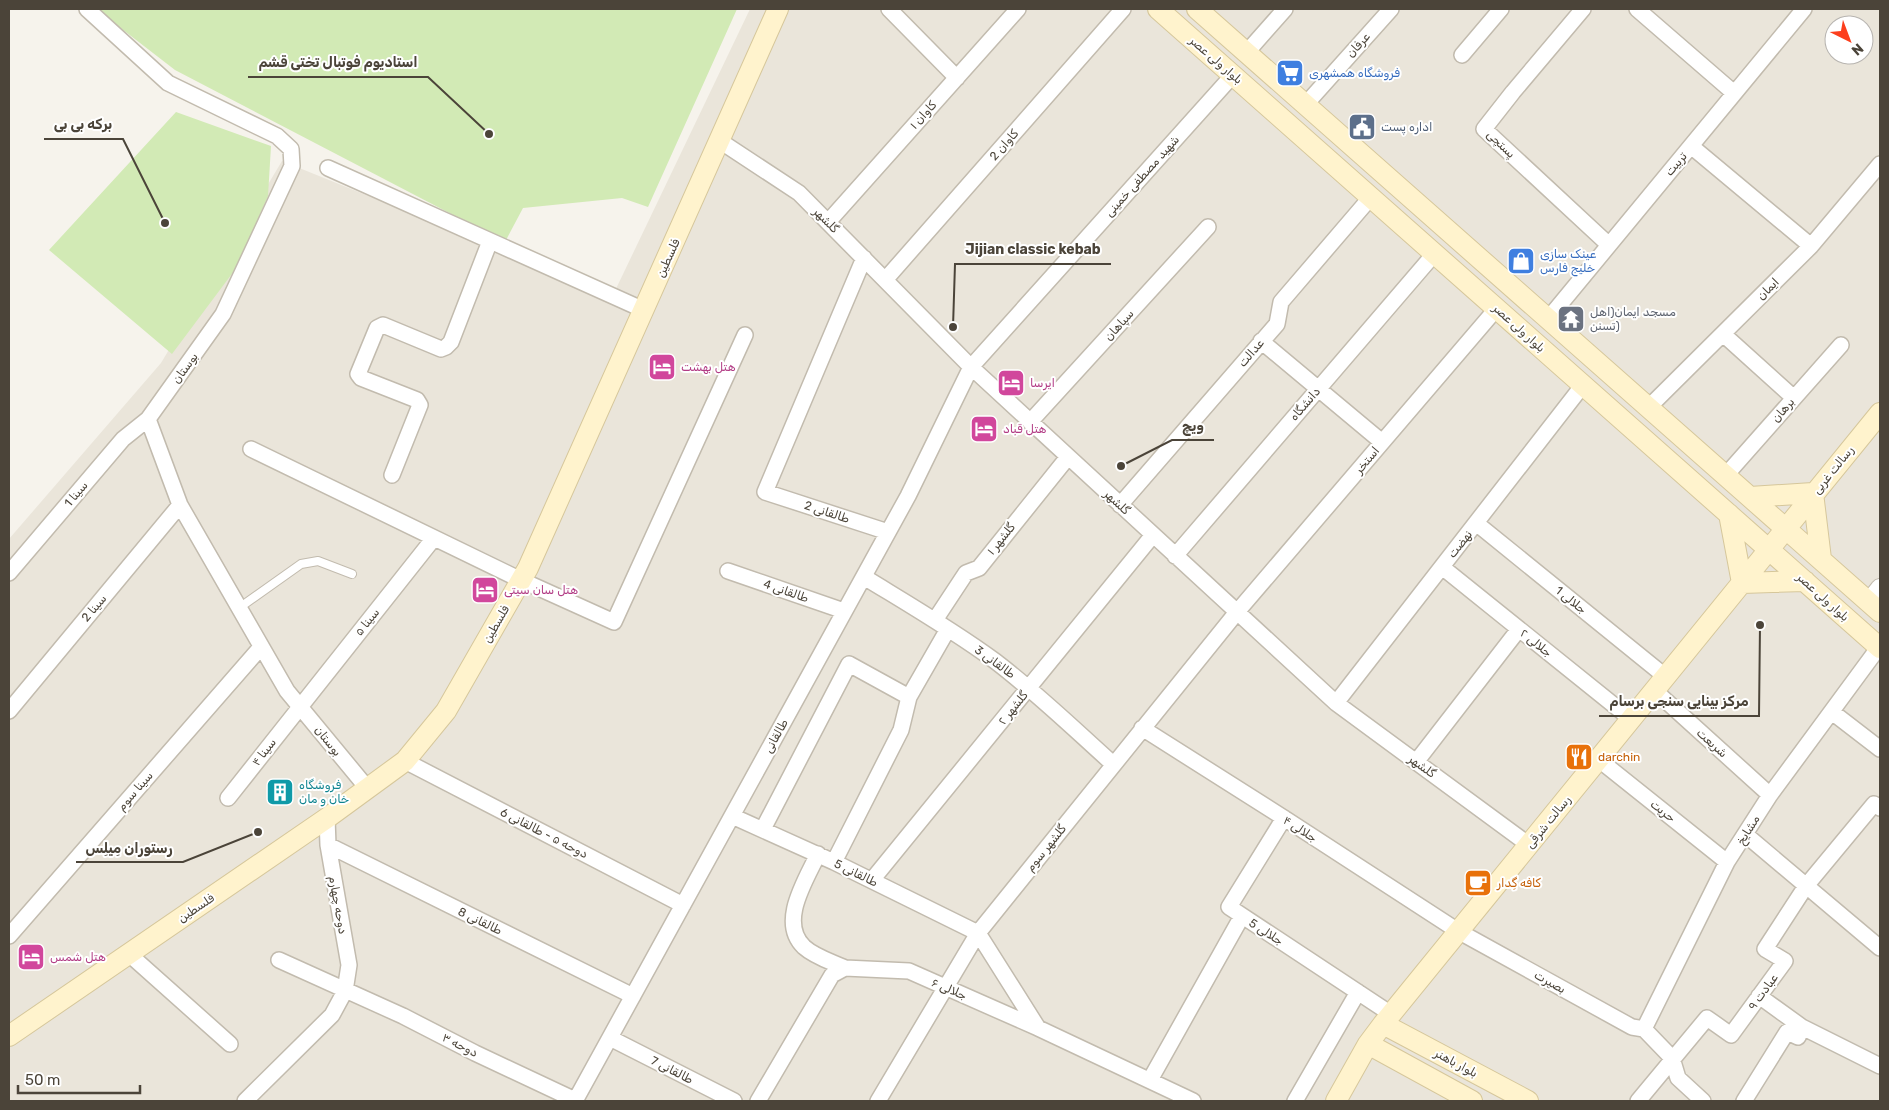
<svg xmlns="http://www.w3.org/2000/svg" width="1889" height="1110" font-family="Rubik,'Noto Naskh Arabic',sans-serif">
<rect width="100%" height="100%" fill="#f6f3ec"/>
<!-- residential -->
<path fill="#eae5da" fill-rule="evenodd" d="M750,9H1880V1101H9V539L161,363L282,161L613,295ZM1834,25H1864V55H1834Z"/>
<!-- green -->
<path fill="#d2eab5" d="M96,9H737L648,207L622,198L523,208L505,242L175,70Z
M176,112L271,146L268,196L237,267L172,354L49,250Z"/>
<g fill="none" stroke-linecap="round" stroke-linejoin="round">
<!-- service casing -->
<g stroke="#c2bbae" stroke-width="10">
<path id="service" d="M239,608L301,564L318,561L352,574"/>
</g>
<!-- minor casing -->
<g stroke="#c2bbae" stroke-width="18">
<path id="minor" d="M889,9L957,78
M1583,9L1513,92L1484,129L1609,245
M1637,9L1734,93
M1247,52L1285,9
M1462,55L1501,9
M1306,104L1391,9
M720,141L799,193L971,367L1336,703L1529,845
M1691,146L1811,246
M328,168L644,310
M828,222L1018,9
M864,258L765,492L888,532
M885,280L1123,9
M1548,319L1804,9
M1723,334L1794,398
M1261,341L1382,442
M1649,407L1811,246L1880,164
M148,419L180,505L287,691L368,789
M1030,422L1208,227
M251,449L521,580L614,622L745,335
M392,475L420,405L417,400L361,378L358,374L377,328L383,325L441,349L446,347L451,342L490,241
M1726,475L1841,345
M1120,505L1277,324L1281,302L1371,197
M1476,523L1666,677
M1175,556L1435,253
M1442,567L1631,719
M728,571L844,611
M9,573L123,439L148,419L223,314L292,166L291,149L277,136L168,83L87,9
M864,577C908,604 953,630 995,661C1037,693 1074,729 1113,764
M935,620L966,573L979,568L1068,457
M1654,690L1770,795
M1336,703L1583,385
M9,711L180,505
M1832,712L1880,749
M1142,728L1284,818L1458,931L1632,1027L1644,1029
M1598,759L1727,862
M405,761L683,905
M1416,762L1519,629
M228,798L434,538
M732,816L834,862L978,933L1038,1028
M1284,818L1229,907L1391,1014
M763,829L849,664L909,697
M1746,835L1880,948
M328,845L633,996
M818,854C806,880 778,922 804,947C815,957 832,962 845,968
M834,862L901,730L909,697L948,629
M872,880L1153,535
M9,936L261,647
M129,954L230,1044
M279,960L403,1016L475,1053L575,1100
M1759,996L1802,1027L1880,1066
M1644,1029L1727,862L1770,795L1879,647
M1644,1029L1672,1058L1678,1078L1703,1101
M610,1038L734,1101
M1150,1080L1242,916
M245,1101L332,1015L345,991L349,965L328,845L327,818
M575,1101L908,496L971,367L1233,75
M758,1101L832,975L845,968L909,971L1038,1028L1193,1101
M878,1101L978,933L1237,612L1497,308
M1295,1101L1358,992
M1638,1101L1707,1018L1731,1035L1785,961L1765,949L1806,886L1874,804L1880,808
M1744,1101L1787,1032L1798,1037L1802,1027"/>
</g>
<!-- tertiary casing -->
<g stroke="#c2bbae" stroke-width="20">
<path id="tertiary" d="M1869,602L1880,588"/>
</g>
<!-- secondary casing -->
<g stroke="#d6c79b" stroke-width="22">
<path id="secondary" d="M1158,9L1880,648
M1197,9L1880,612
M1750,497L1813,493L1821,559
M1729,514L1742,583L1805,581
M1383,1024L1528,1101
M9,1036L327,818L405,761L446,711L528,568L778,9
M1368,1044L1472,1101
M1336,1101L1368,1044L1383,1024L1880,413"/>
</g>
<!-- service -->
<use href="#service" stroke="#fff" stroke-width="8"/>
<!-- minor -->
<use href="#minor" stroke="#fff" stroke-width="15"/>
<!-- tertiary -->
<use href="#tertiary" stroke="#fff" stroke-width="18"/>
<!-- secondary -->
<use href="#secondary" stroke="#fff3cd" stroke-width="20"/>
</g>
<!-- icons -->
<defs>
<g id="supermarket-square" transform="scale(1.4375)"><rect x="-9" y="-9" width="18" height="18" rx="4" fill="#3f7fe0" stroke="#fff"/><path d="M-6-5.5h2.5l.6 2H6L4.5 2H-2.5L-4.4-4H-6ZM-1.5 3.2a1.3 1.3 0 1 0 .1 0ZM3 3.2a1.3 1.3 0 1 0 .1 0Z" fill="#fff"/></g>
<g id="civic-square" transform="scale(1.4375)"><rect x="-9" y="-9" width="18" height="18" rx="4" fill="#5c6f8a" stroke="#fff"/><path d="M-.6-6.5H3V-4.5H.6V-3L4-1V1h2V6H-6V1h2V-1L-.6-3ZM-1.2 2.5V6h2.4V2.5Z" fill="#fff"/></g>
<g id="shop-square" transform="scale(1.4375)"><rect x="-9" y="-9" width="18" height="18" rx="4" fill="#3f7fe0" stroke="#fff"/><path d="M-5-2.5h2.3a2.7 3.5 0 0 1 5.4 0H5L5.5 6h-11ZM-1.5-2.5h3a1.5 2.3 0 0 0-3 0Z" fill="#fff"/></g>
<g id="temple-square" transform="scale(1.4375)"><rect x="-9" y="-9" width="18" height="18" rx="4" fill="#6b7280" stroke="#fff"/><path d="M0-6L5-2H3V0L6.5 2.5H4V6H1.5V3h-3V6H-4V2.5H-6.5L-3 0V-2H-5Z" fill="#fff"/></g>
<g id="hotel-square" transform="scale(1.4375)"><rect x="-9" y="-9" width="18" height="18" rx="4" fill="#d1479c" stroke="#fff"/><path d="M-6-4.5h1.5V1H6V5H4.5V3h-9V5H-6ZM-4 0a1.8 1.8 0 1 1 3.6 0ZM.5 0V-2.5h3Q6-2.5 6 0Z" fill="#fff"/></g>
<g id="restaurant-square" transform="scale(1.4375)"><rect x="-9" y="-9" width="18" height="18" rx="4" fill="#e8710a" stroke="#fff"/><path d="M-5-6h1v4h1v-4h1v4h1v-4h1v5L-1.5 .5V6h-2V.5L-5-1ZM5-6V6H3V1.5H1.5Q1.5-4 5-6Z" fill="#fff"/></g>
<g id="building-square" transform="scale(1.4375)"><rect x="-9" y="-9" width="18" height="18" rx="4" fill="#0f9aa8" stroke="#fff"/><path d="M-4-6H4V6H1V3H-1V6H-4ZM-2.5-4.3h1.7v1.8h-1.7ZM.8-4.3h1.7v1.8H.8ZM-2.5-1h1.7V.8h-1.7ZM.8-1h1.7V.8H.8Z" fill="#fff"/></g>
<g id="cafe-square" transform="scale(1.4375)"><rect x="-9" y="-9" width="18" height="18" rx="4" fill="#e8710a" stroke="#fff"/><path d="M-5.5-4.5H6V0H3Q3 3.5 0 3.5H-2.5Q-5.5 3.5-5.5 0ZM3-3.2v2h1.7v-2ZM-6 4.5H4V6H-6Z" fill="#fff"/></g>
</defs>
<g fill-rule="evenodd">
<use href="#supermarket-square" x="1290" y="73"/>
<use href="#civic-square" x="1362" y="127"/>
<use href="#shop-square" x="1521" y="261"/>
<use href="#temple-square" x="1571" y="319"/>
<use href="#hotel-square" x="662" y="367"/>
<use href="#hotel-square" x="1011" y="383"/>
<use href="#hotel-square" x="984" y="429"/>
<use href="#hotel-square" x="485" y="590"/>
<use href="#restaurant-square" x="1579" y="757"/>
<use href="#building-square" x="280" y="792"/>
<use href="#cafe-square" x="1478" y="883"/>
<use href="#hotel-square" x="31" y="957"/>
</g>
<g text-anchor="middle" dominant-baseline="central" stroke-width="4" stroke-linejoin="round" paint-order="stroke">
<!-- street labels -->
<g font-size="12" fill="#4b4439" stroke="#fff">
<text transform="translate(1358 45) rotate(-48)">عرفان</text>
<text transform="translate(1216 60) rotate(41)">بلوار ولی عصر</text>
<text transform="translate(923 115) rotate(-48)">کاوان ۱</text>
<text transform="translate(1501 144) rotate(44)">پستچی</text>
<text transform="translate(1004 145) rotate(-49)">کاوان 2</text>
<text transform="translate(1676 164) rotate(-50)">تربیت</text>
<text transform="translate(1142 176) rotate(-48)">شهید مصطفی خمینی</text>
<text transform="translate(826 220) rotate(45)">گلشهر</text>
<text transform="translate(668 258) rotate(-66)">فلسطین</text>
<text transform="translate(1768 289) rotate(-45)">ایمان</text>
<text transform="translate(1119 325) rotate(-48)">سپاهان</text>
<text transform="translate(1519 328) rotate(42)">بلوار ولی عصر</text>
<text transform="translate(1251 353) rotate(-49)">عدالت</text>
<text transform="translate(185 368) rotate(-54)">بوستان</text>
<text transform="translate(1305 404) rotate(-49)">دانشگاه</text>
<text transform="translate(1783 410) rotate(-49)">برهان</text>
<text transform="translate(1367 460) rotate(-50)">استخر</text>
<text transform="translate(1833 470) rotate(-51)">رسالت غربی</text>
<text transform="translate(76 494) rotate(-50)">سینا 1</text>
<text transform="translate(1117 502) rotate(43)">گلشهر</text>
<text transform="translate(827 512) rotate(18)">طالقانی 2</text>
<text transform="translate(1001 539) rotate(-51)">گلشهر ۱</text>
<text transform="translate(1460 544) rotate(-52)">نهضت</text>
<text transform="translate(786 591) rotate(19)">طالقانی 4</text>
<text transform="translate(1823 597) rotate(42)">بلوار ولی عصر</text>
<text transform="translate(1571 600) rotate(39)">جلالی 1</text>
<text transform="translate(94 608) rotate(-50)">سینا 2</text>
<text transform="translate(367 622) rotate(-51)">سینا ۵</text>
<text transform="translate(496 624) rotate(-60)">فلسطین</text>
<text transform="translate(1536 643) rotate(39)">جلالی ۲</text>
<text transform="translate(995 662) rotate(36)">طالقانی 3</text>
<text transform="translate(1013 708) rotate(-51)">گلشهر ۲</text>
<text transform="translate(776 736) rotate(-61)">طالقانی</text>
<text transform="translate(328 741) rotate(51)">بوستان</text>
<text transform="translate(1712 743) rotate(42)">شریعت</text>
<text transform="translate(264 752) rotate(-52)">سینا ۴</text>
<text transform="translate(1422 766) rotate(36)">گلشهر</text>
<text transform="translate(135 791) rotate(-49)">سینا سوم</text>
<text transform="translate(1663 811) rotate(38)">حریت</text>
<text transform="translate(1548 822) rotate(-51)">رسالت شرقی</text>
<text transform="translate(1300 829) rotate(33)">جلالی ۴</text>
<text transform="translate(1748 830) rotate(-58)">مشایخ</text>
<text transform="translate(544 833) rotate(27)">دوحه ۵ - طالقانی 6</text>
<text transform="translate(1046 848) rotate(-51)">گلشهر سوم</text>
<text transform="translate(856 873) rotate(26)">طالقانی 5</text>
<text transform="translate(338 905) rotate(80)">دوحه چهارم</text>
<text transform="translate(196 908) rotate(-34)">فلسطین</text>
<text transform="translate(480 921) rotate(26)">طالقانی 8</text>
<text transform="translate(1266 932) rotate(33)">جلالی 5</text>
<text transform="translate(1550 982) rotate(29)">بصیرت</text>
<text transform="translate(949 989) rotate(23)">جلالی ۶</text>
<text transform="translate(1763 992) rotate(-54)">عبادت ۹</text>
<text transform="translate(460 1045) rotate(27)">دوحه ۳</text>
<text transform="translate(1456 1063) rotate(28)">بلوار باهنر</text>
<text transform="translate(672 1070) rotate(27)">طالقانی 7</text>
</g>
<!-- shop labels -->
<g font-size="12" fill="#366cbe" stroke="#fff" text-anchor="start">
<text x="1309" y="73">فروشگاه همشهری</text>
<text x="1540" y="254">عینک سازی<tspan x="1540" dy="14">خلیج فارس</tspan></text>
</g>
<!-- service labels -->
<g font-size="12" fill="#4e5e75" stroke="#fff" text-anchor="start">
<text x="1381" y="127">اداره پست</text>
</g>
<!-- worship labels -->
<g font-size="12" fill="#5b616d" stroke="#fff" text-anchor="start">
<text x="1590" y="312">مسجد ایمان(اهل<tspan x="1590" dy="14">تسنن)</tspan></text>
</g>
<!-- hotel labels -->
<g font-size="12" fill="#b23c85" stroke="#fff" text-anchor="start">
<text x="681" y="367">هتل بهشت</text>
<text x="1030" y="383">ایرسا</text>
<text x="1003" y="429">هتل قباد</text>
<text x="504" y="590">هتل سان سیتی</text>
<text x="50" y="957">هتل شمس</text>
</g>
<!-- food labels -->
<g font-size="12" fill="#c56008" stroke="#fff" text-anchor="start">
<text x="1598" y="757">darchin</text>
<text x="1497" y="883">کافه گِدار</text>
</g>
<!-- culture labels -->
<g font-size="12" fill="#0d838f" stroke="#fff" text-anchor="start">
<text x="299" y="785">فروشگاه<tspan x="299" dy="14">خان و مان</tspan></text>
</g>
</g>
<!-- callouts -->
<path fill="none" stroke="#4b4439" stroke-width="2" d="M489 134L428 77H248M165 223L123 139H44M953 327L955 264H1111M1121 466L1172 440H1214M1760 625L1759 716H1599M258 832L183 862H76"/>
<g fill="#4b4439" stroke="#fff" stroke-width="2">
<circle cx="489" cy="134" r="5"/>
<circle cx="165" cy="223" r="5"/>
<circle cx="953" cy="327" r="5"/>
<circle cx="1121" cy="466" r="5"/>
<circle cx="1760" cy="625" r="5"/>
<circle cx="258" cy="832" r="5"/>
</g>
<g font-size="14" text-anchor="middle" font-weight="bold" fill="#4b4439" stroke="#fff" stroke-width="4" stroke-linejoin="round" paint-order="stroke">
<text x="338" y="67">استادیوم فوتبال تختی قشم</text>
<text x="83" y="129">برکه بی بی</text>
<text x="1033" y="254">Jijian classic kebab</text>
<text x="1193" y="431">ویچ</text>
<text x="1679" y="706">مرکز بینایی سنجی برسام</text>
<text x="129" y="853">رستوران مِیلِس</text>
</g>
<!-- border -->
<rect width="1889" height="1110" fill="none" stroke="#4b4439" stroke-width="20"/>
<!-- north arrow -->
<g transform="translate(1849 40) rotate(138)"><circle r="24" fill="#ffffff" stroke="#b7b4b0"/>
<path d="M0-4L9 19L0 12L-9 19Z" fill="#fc3f1d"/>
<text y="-8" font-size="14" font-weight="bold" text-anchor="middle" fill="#4b4439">N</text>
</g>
<!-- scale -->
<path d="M18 1085v8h122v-8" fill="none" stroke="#4b4439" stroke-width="2.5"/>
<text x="25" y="1085" font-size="15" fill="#4b4439" stroke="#ffffff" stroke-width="4" paint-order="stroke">50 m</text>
</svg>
